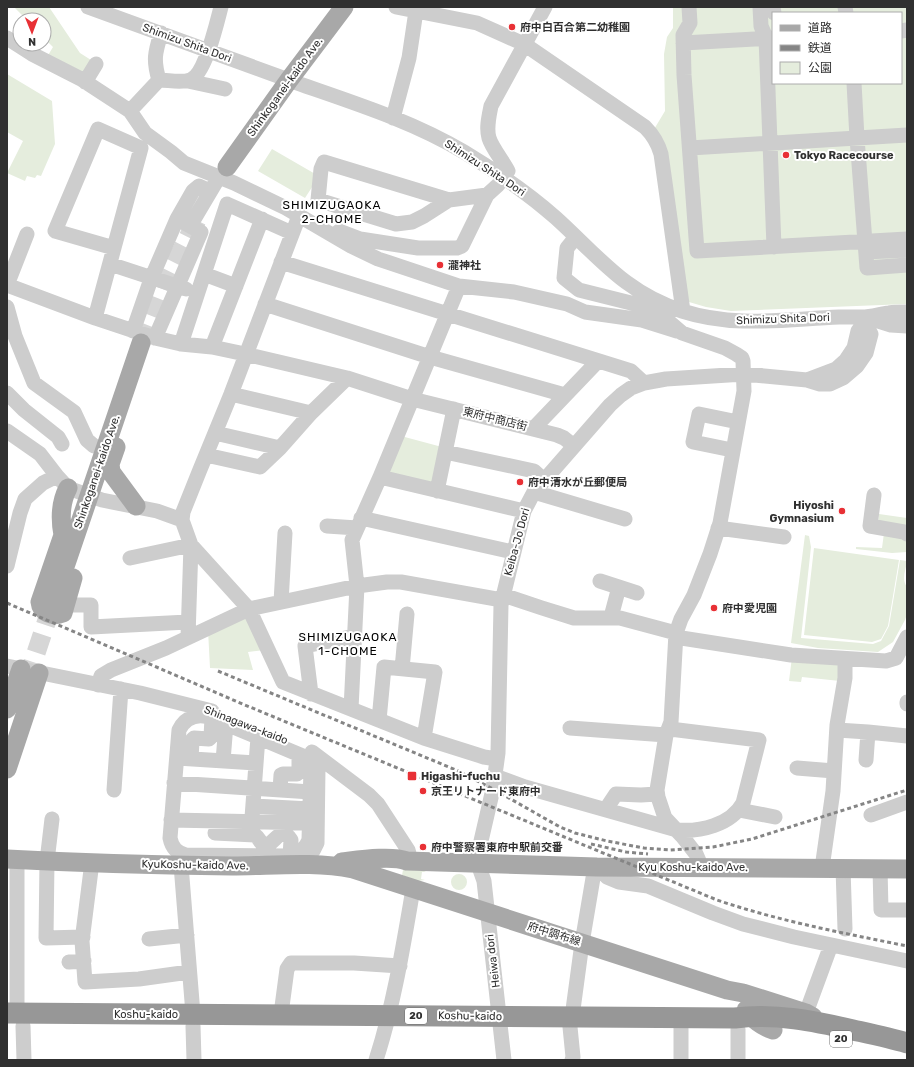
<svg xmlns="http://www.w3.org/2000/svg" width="914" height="1067" font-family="Rubik,'Noto Sans JP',sans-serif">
<rect width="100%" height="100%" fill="#fff"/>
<!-- green -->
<path fill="#e5eddd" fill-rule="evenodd" d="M14,7H49L80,53L91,60L81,79L47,57L53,47L44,38V20H27Z
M673,7H907V304L731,311L706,307L689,302L653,131L665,111L664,54L667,37L673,28ZM773,13H901V83H773Z
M7,74L52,101L55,144L41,176L37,175L35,178L27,176L25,181L7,173L23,141L7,132Z
M272,149L317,175L316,181L305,198L258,171Z
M401,436L442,447L433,487L387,476Z
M879,514L907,518V528L878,523Z
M884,533L907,537V552L892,553L856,549V547L882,548Z
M805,535L809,536L811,547L801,638L873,644L881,641L889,626L900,560L907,561C906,570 901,579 907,587V614L905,620L893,642L878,652L818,648L791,643Z
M814,548L899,560L888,626L881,639L872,642L804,635Z
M245,614L265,650L248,652L253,670L210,668L208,630Z
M792,657L838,663L840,681L802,677L801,682L789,681Z
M418,868L426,872H422L421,879L425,880L417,881L402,875L403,870Z
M451 882a8 8 0 1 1 16 0a8 8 0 1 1-16 0Z"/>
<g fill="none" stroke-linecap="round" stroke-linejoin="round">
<!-- major-tunnel -->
<path stroke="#d6d6d6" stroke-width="19" stroke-dasharray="19 10" stroke-linecap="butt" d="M141,343L164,285L201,212
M27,680L53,602"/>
<!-- minor -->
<path stroke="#cdcdcd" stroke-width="15" d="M88,7C158,32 227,58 297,83C354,103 412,121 464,152C497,172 528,193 556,218C598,256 625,293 682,311C734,328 786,319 839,317C847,317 855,317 862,317C871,317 880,314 889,313C895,312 901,312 907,312
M396,7L477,23L524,44L645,127C653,135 658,143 661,154L683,311
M689,7L690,23L683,35L684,75L697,251L907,239
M760,7L761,26L766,38L774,247
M773,7L774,13
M845,7L846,13
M901,31L907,30
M7,38L32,54L81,79L130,111L145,133L171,152L184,163L234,183L286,208L351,246L378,259L459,286L514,292L567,304L585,312L642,320L677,331
M683,43L773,38
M159,80C153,60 155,53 161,33
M188,81L225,89
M85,82L96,64
M854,83L857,138L867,268L907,265
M130,111L159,80C168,80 181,83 190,80C205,75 217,22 221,7
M393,118L409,58L416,11
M690,148L907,135
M449,200L424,216L412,222L396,224L318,200L321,169L324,162L449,200L487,195
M177,219L193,191L199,186L210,191
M190,226L219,177
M339,231L360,239L418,248H457L462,246L487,195L498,185L508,171C503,161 492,148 489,138C486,128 489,116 491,106L545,7
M576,237L567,248L564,278L579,290L643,306L661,315L682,333L725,348L736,354L742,358L743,361L744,391L720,523L710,554L694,595L681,619L676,633L671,722L666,735L657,790L658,797L665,818L682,836L696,854L702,868
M866,252L907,250
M281,262L631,371L644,383
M110,264L186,289
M204,274L236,286
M7,285L95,318L155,338L181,344L212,347L245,354L347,378L412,399L557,435L564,438L574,446
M7,285L27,234
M265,304L430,357L565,395
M7,307L15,336L34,383L74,412L87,440L94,446
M95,318L141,148L98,129L55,231L114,248
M869,318L891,325L907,326
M133,331L151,279L177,219L201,232L155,338
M181,344L227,204L292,233
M212,347L262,219
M807,380L836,369L846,360L854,348L858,331L864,323
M7,393L24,410L58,437L62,444
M231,394L311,413
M533,429L598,361
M7,431L40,454L57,476L68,488L102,500L157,511L182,520L191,545L249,609L283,682L424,738L484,757L497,759
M215,433L280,448
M732,450L693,442L699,414L738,422
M445,452L534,471L544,480
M206,455L260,467L280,448L311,413L347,378
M380,477L524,511
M437,491L454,409
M534,492L625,519
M874,495L870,526L904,532L907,534
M361,518L513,552
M182,520L183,512L199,472L231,394L299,216
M327,526L357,528
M718,528L784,537
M130,558L191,545L188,637
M7,566L20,513L25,499L43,483L57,476
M600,581L637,593
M503,595L542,608L574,618H620L676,633
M281,602L285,533
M66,605H91V627L188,622
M611,617L619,587
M675,637L791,655L886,661L896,658L907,637
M7,666L140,693L212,711
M402,669L407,614
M98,685L101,676L111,670L166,648L249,609L357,586L387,582H401L502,600
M311,694L305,646L355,636
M907,702V704
M351,709L357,586L352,540L380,477L459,286
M379,720L384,667L435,672L424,738
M570,728L666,735
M837,730L868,732L907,736
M312,752L369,795L378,804L408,850L411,861
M177,758L256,763
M191,759L192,740L194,738L209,739L211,737L212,718
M866,760L868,732
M223,761L226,724
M797,768L834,771
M495,776L525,787L677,830C700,832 731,825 743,803L759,740L670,729
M174,783L311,792
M114,790L121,689
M280,790L281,775L283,774H297L299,772V755
M253,806L310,809
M606,809L616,794L641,795L657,794
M739,810L775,817
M871,815L907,802
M52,819L47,861L46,938L83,937
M171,820L309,823
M251,831L258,737
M215,833L255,835C262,840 258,845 269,844C277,839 282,826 291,840L290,856L308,854L313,851L317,843L318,768L305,757L212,718C198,713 186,716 179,730L170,838C172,848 177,853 186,855L290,856C299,854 306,848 309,840L311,769L308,761L305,757
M17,860V1013
M92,862L82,941L85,982L139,979L189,972
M181,865L193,1014
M822,868L833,791L837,725L845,678V659
M843,868L845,929
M880,868L881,910H907
M149,939L187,935
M69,962L84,961
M806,1013L831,945
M281,1014L287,969L291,963H354L400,966
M572,1017L582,943L593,878L597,867L607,877L619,882L648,886L713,913L743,924L794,937L907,961
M23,1026L24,1060
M193,1026L194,1060
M570,1027L573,1057L572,1060
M681,1028V1060
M376,1060C394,1004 403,947 413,889
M504,1060L484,881L478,864V854L493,789L498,753L501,605L524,511L534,492L610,405L621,395L631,388L644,383L666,379L744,374L807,380L820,384H830L843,378L857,366L866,353L871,334L864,323V317
M738,1060V1029"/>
<!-- major -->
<path stroke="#a8a8a8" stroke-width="19" d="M227,167L289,80L344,7
M116,447L110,464L111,472L136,506
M68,488C60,503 60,519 63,535L40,602C41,613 53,617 63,613L73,578
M53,602L141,343
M7,709L21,669
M7,769L39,673
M7,859C82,863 157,865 232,866C272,866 313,861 353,869L727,990L743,993L806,1013L813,1017
M342,862C359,860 391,855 407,861L597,867L907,869
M746,1010C754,1020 761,1026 773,1030"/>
<!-- highway -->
<path stroke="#979797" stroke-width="21" d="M7,1013C250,1014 492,1017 735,1018C775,1013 814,1021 853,1030C871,1034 890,1038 907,1043"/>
<!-- rail -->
<path stroke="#858585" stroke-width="3" stroke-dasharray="4 3" stroke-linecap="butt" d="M7,603L245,705L717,900C779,921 843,933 907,946
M218,671L456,770L493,789L560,827L575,833L607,841L644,848L670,850L713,847L752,839L907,790
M591,844L626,852L648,854"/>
</g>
<!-- markers -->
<g fill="#e83035" stroke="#fff" stroke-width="1.5">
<circle cx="512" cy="27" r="4"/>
<circle cx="786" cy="155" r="4"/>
<circle cx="440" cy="265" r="4"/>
<circle cx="520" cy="482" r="4"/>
<circle cx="842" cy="511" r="4"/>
<circle cx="714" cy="608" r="4"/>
<rect x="407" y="771" width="10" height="10" rx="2"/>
<circle cx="423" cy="791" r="4"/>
<circle cx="423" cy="847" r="4"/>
</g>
<g text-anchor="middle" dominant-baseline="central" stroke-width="4" stroke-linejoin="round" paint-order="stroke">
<!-- shield labels -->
<g fill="#fff" stroke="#6e6e6e" stroke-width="1">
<rect x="405" y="1008" width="22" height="16" rx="3"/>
<rect x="830" y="1031" width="22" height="16" rx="3"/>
</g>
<g font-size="10" font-weight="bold" fill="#303030">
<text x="416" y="1016">20</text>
<text x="841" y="1039">20</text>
</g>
<!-- poi labels -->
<g font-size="11" font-weight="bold" fill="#303030" stroke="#fff" text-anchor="start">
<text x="520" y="27">府中白百合第二幼稚園</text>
<text x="794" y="155">Tokyo Racecourse</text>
<text x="448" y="265">瀧神社</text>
<text x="528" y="482">府中清水が丘郵便局</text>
<text x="834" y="505" text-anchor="end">Hiyoshi<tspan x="834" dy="13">Gymnasium</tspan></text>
<text x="722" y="608">府中愛児園</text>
<text x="421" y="776">Higashi-fuchu</text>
<text x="431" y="791">京王リトナード東府中</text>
<text x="431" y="847">府中警察署東府中駅前交番</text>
</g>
<!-- street labels -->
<g font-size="11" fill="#303030" stroke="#fff">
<text transform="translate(187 43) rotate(20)">Shimizu Shita Dori</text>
<text transform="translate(285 87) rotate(-54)">Shinkoganei-kaido Ave.</text>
<text transform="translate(485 168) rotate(33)">Shimizu Shita Dori</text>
<text transform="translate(783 319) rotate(-2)">Shimizu Shita Dori</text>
<text transform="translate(495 419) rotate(14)">東府中商店街</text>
<text transform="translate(97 472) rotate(-71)">Shinkoganei-kaido Ave.</text>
<text transform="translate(517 542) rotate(-75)">Keiba-Jo Dori</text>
<text transform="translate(246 725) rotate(21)">Shinagawa-kaido</text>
<text transform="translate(195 865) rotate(1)">KyuKoshu-kaido Ave.</text>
<text x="693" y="867">Kyu Koshu-kaido Ave.</text>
<text transform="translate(554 934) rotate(17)">府中調布線</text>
<text transform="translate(493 961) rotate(-97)">Heiwa dori</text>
<text x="146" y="1014">Koshu-kaido</text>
<text transform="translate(470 1016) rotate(1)">Koshu-kaido</text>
</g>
<!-- neighbourhood labels -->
<g font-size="12" letter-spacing="1" fill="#000" stroke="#fff">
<text x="332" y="205">SHIMIZUGAOKA<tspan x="332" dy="14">2-CHOME</tspan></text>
<text x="348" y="637">SHIMIZUGAOKA<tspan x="348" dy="14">1-CHOME</tspan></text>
</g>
</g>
<!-- border -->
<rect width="914" height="1067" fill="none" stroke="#303030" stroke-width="16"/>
<!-- legend -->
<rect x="772" y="12" width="130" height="72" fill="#ffffff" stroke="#acacac"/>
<rect x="780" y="25" width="20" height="6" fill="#a8a8a8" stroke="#acacac"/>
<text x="808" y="32" font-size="12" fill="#303030">道路</text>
<rect x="780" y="45" width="20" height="6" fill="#858585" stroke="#acacac"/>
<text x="808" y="52" font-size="12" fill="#303030">鉄道</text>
<rect x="780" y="62" width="20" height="12" fill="#e5eddd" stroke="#acacac"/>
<text x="808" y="72" font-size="12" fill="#303030">公園</text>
<!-- north arrow -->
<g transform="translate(32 32) rotate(179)"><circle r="19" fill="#ffffff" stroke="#acacac"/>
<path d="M0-3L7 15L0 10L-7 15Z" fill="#e83035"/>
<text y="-6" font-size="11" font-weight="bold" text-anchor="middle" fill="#303030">N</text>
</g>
</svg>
